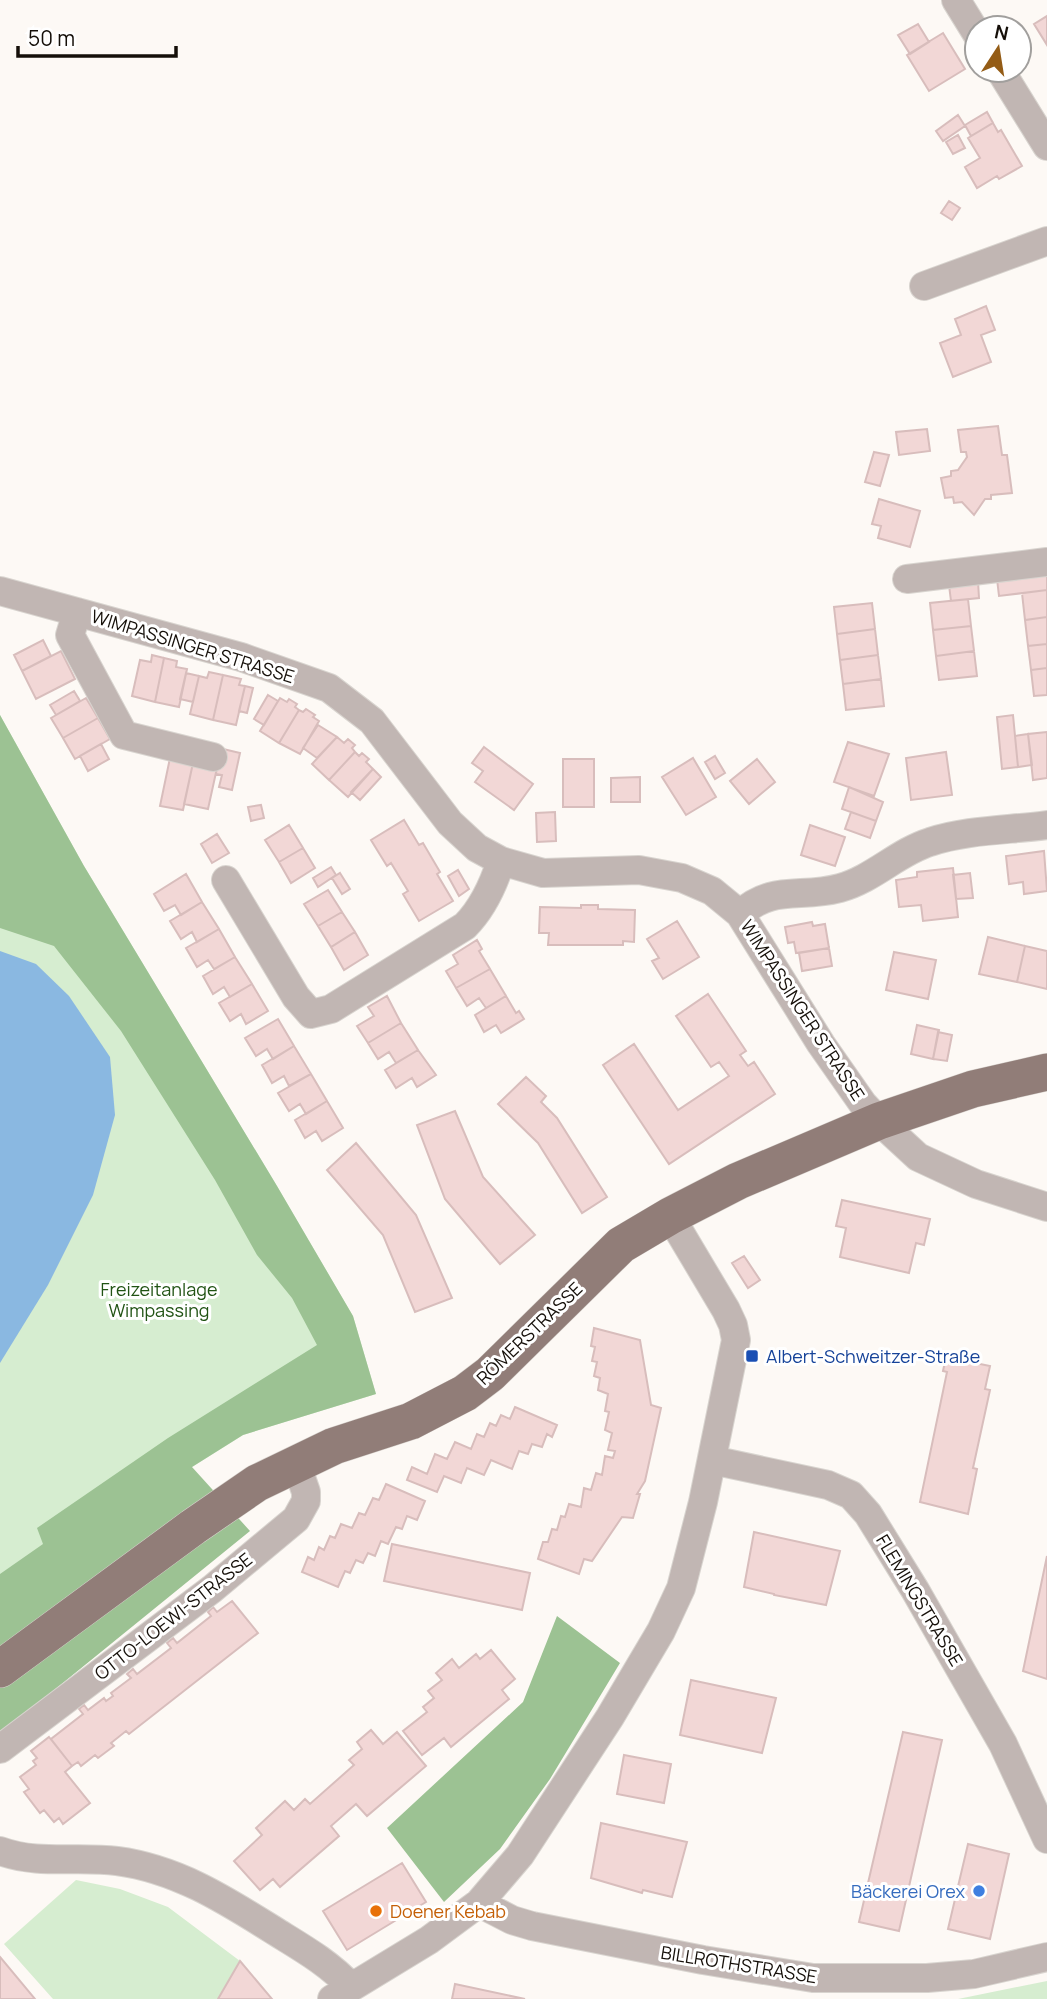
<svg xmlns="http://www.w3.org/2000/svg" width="1047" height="1999" font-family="Manrope,sans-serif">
<rect width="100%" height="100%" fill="#fdf9f5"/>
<!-- green -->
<path fill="#d6edd0" d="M0,715L84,866L277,1186L353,1316L376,1394L243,1435L192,1467L0,1615Z
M76,1880L120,1889L168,1907L240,1961L218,1999H53L4,1944Z
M1047,1981V1999H958Z"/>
<!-- forest -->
<path fill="#9cc293" d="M0,715L84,866L277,1186L353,1316L376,1394L243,1435L192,1467L250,1531L0,1734V1574L43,1544L37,1528L168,1438L317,1345L292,1298L257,1255L215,1180L121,1031L54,946L0,928Z
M557,1616L620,1663L550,1779L500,1849L444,1902L387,1828L523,1702Z"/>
<!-- water -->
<path fill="#8ab8e1" d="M0,951L36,964L69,996L110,1057L115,1115L93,1195L48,1285L0,1363Z"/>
<!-- building -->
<path fill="#f2d7d6" stroke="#d8bdbc" stroke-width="2" d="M1047,16V45L1034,24Z
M918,24L929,42L910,54L898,35Z
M943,33L965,69L929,91L907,55Z
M987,112L993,123L971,136L965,125Z
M958,115L965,126L943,141L936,131Z
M993,123L998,132L1001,130L1022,166L999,179L997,176L977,188L965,167L980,158L968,138Z
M958,135L965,148L953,154L946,142Z
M949,201L960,208L952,220L941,213Z
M986,306L995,330L981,335L991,362L953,377L940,343L961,335L955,319Z
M998,426L1002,455H1007L1012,493L991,495V499H985L974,515L962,502L954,503L953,497L945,498L941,478L951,476V471L958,470L967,457L966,452H961L958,430Z
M927,429L930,451L899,455L896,432Z
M874,452L889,455L880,486L865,482Z
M879,499L920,511L910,547L878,538L881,526L872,524Z
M1047,574V590L999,596L997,579Z
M978,581L979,598L951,601L949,585Z
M1047,590V617L1025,620L1022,593Z
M968,599L971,626L933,630L930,603Z
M872,603L875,629L837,634L834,607Z
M1047,617V644L1028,646L1025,620Z
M971,626L974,651L936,656L933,630Z
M875,629L878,655L840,660L837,634Z
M43,640L51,656L22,671L14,655Z
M1047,644V668L1031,670L1028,646Z
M61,651L75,679L36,699L22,671Z
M974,651L977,676L939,680L936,656Z
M152,655L164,658L155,702L132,696L140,660L151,662Z
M878,655L881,679L843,684L840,660Z
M164,658L177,661L176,667L187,669L179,707L155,702Z
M1047,668V695L1034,696L1031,670Z
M209,672L223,675L213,720L190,714L199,676L207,678Z
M186,673L199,676L193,702L180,699Z
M223,675L241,679L239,685L245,686L236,725L213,720Z
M881,679L884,706L846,710L843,684Z
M245,686L253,688L247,713L239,711Z
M74,691L80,701L56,715L50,705Z
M268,695L278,701L264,725L254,719Z
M86,698L98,718L63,738L51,718Z
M280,698L287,702L289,699L297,704L295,707L299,710L279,743L260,731Z
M306,709L315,715L313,717L319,721L300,754L279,743L299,710L303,712Z
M1013,715L1018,767L1002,769L997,717Z
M98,718L110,739L75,759L63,738Z
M318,725L337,737L317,758L303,748Z
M1047,732V778L1033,780L1028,734Z
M1028,734L1032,765L1018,767L1015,736Z
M337,737L344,743L348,739L355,745L352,748L355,752L329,780L312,764Z
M848,742L889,754L874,796L834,782Z
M101,744L109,759L88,771L80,756Z
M484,747L533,784L514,810L475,782L483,771L472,763Z
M219,748L240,753L232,790L219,787L222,775L216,774Z
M355,752L359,756L362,753L369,759L366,762L373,769L348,797L329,780Z
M946,752L952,795L911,800L906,758Z
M715,756L725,773L715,779L705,762Z
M170,758L193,763L183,810L160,806Z
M693,758L716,797L686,815L662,777Z
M563,759H594V807H563Z
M757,759L775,782L749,804L730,781Z
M193,763L217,768L208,809L184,804Z
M373,769L381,777L360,800L351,792Z
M640,777V802H611V778Z
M849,787L883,802L876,821L842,809Z
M261,805L264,818L251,821L248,807Z
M555,812L556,841L537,842L536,813Z
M851,812L876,821L870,838L845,829Z
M404,820L419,845L423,843L440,872L437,874L453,901L419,921L403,894L408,891L391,863L387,866L371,840Z
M289,825L303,848L279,862L265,840Z
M810,825L845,837L835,866L801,855Z
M217,834L229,853L212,863L201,844Z
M303,848L315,868L291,883L279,862Z
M1044,851L1047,891L1024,894L1023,882L1009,884L1006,856Z
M331,867L336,875L318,887L313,878Z
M953,868L958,917L923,921L921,905L899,907L896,880L917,877V872Z
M458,870L469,889L459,896L448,876Z
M340,873L350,889L342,894L332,878Z
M970,873L973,898L956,899L953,875Z
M186,874L202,902L181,915L175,905L164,911L154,894Z
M328,890L342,912L318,926L304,904Z
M202,902L219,929L197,942L192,932L181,939L170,921Z
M581,905H598V909L635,910L634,942L623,941V945H548L549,933H539L540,907L581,908Z
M342,912L355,932L331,947L318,926Z
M677,921L699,957L663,979L652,961L659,958L647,939Z
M812,922L813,926L825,924L829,948L796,953L794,942L788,943L785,927Z
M219,929L235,957L214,969L208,960L197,967L186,948Z
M355,932L368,955L344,970L331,947Z
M988,937L1025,946L1017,982L979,974Z
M477,940L482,949L479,951L490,969L456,988L446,971L458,964L453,955Z
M1025,946L1047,951V989L1017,982Z
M829,948L832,966L802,971L799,953Z
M894,952L936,960L928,999L886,990Z
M235,957L252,984L230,997L224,987L213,994L203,976Z
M490,969L506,996L486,1008L479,998L467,1006L456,988Z
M252,984L268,1011L246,1024L241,1014L230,1021L219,1003Z
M708,994L746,1051L740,1055L748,1066L754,1062L775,1094L669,1164L603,1065L634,1044L678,1110L729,1076L719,1062L711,1067L676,1016Z
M387,996L401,1023L368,1043L357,1026L374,1016L368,1007Z
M506,996L516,1013L519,1011L524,1019L501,1033L496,1025L484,1032L475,1015Z
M278,1019L294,1046L273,1059L267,1049L256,1056L245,1038Z
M401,1023L418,1050L396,1063L389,1052L378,1059L368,1043Z
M917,1025L939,1030L933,1059L911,1054Z
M938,1032L952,1035L947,1061L933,1059Z
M294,1046L311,1074L289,1086L284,1076L272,1083L262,1065Z
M418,1050L436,1075L417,1087L412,1078L396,1088L385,1070Z
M311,1074L327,1101L306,1114L300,1104L289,1111L278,1093Z
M526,1077L546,1096L541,1102L557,1118L607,1197L582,1213L538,1143L498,1104Z
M327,1101L343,1128L322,1141L316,1131L305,1138L295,1120Z
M455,1111L483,1177L535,1235L500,1264L445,1199L417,1125Z
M356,1143L416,1215L452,1298L415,1312L383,1235L327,1170Z
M842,1200L930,1219L924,1245L916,1243L909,1273L840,1257L846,1228L836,1226Z
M744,1256L760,1280L748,1288L732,1263Z
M594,1328L640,1340L651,1405L661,1408L645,1481L637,1494H640L633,1518L622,1517L592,1561L584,1559L579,1574L538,1559L543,1542H548L552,1529L557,1530L561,1516L565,1517L569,1504L581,1507L584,1488L591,1490L596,1473L602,1475L605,1456L613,1458L615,1451L608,1450L612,1433L605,1430L609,1412L605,1411L608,1394L598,1390L600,1378L594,1376L597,1362L592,1361L595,1347L591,1346Z
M946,1357L990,1366L985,1389L990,1390L973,1468L977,1469L968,1514L920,1502L947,1372L943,1371Z
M515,1407L557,1425L552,1437L547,1434L542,1447L532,1444L528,1454L519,1451L512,1469L491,1460L484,1475L467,1468L461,1483L444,1476L437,1492L407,1480L412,1467L427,1474L435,1454L447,1459L455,1442L471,1449L477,1434L484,1437L490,1423L496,1426L501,1415L510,1419Z
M386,1484L425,1501L417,1520L407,1516L402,1529L396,1527L388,1544L381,1541L375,1556L368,1553L363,1563L356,1560L350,1573L345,1571L338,1587L302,1572L308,1557L314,1560L319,1547L324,1550L330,1536L335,1538L341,1524L352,1528L359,1513L365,1515L373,1498L379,1500Z
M754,1532L840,1551L826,1605L774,1595V1594L744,1587Z
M392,1544L530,1573L522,1610L384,1581Z
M1047,1556V1679L1023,1671Z
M232,1601L258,1633L129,1734L126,1731L111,1743L114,1746L98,1758L95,1755L81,1766L78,1762L72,1766L51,1739L83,1714L79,1709L84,1705L88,1710L104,1698L106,1701L113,1696L111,1693L131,1678L127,1674L133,1669L137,1674L171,1648L167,1643L173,1638L177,1643L211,1616L208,1612L213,1607L217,1612Z
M491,1650L515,1679L502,1690L509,1699L451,1747L444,1738L422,1755L403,1731L427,1712L423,1707L434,1698L428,1691L442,1680L436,1673L452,1659L459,1668L476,1654L480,1659Z
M691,1680L776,1698L762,1753L680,1735Z
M371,1730L383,1744L397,1732L426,1766L367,1816L356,1804L331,1826L339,1836L280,1887L273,1879L260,1890L234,1861L262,1835L256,1828L285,1801L294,1810L305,1799L310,1804L354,1765L349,1760L362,1749L357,1742Z
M903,1732L942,1740L899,1931L859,1922Z
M49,1737L72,1766L65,1772L90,1803L63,1824L59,1818L54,1822L44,1810L40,1813L24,1792L29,1789L20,1777L36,1765L33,1761L37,1758L31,1751Z
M624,1755L671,1764L664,1803L617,1794Z
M601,1823L687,1842L672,1897L643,1890L642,1893L591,1878Z
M968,1844L1009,1854L990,1939L948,1929Z
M402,1863L426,1902L347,1950L323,1911Z
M0,1957L35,1999H0Z
M240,1961L272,1999H218Z
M455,1984L525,1999H452Z"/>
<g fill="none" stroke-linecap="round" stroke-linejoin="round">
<!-- minor casing -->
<g stroke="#d8d4cf" stroke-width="30">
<path id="minor" d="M956,0L977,34
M1000,70L1047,146
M924,286L1047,241
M907,579L1047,562
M0,591L241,657L329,688L372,721L450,823L477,848L501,861L543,873L639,870L682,878L712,891L740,914L821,1044L863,1104L879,1121L918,1157L976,1184L1047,1207
M77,612L70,635L124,735L213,757
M226,880L296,997L311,1014L331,1009L465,926C483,908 493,886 501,861
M740,914C773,884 800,899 840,888C873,879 898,852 930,842C965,830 1010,830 1047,825
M712,1460L828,1485L851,1495L868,1514L915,1590L1003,1744L1047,1839
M0,1749L212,1589L296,1519L306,1501V1492L296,1463
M0,1851C38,1865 78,1856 117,1861C178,1869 227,1901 278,1933C304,1949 330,1964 351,1987
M479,1903L512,1920L532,1926L703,1960L813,1978H927L974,1974L1047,1957
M332,1999L429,1940L479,1903L520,1855L610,1717L661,1631L681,1588L703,1502L736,1340L733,1325L726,1310L670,1216"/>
</g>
<!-- major casing -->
<g stroke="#d8d4cf" stroke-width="38">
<path id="major" d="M0,1669L193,1527L257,1483L334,1446L411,1421L465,1393L490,1374L621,1245L670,1216L738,1181L879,1121L973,1089L1047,1072"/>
</g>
<!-- minor -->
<use href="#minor" stroke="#c1b6b3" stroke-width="28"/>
<!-- major -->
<use href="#major" stroke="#917d78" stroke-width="37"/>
</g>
<!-- markers -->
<rect fill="#1a4fb4" stroke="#fff" stroke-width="2.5" x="745" y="1349" width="14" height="14" rx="3.5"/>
<circle fill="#3f7fe0" stroke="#fff" stroke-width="2.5" cx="979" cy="1891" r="7"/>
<circle fill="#e8710a" stroke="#fff" stroke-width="2.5" cx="376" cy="1911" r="7"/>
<g text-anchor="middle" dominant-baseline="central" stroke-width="6" stroke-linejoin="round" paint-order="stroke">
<!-- street labels -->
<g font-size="18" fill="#150f09" stroke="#fff">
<text transform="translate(193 646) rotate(17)">WIMPASSINGER STRASSE</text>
<text transform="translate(803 1010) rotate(57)">WIMPASSINGER STRASSE</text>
<text transform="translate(529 1333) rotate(-44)">RÖMERSTRASSE</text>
<text transform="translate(920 1600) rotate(59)">FLEMINGSTRASSE</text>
<text transform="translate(173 1616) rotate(-38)">OTTO-LOEWI-STRASSE</text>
<text transform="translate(739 1964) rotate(9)">BILLROTHSTRASSE</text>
</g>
<!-- park labels -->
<g font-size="18" fill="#215314" stroke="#fff">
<text x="159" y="1289">Freizeitanlage<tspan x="159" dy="21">Wimpassing</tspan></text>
</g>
<!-- transit labels -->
<g font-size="18" fill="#164399" stroke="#fff" text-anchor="start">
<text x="766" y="1356">Albert-Schweitzer-Straße</text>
</g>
<!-- shop labels -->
<g font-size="18" fill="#366cbe" stroke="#fff" text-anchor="end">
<text x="965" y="1891">Bäckerei Orex</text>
</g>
<!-- food labels -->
<g font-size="18" fill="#c56008" stroke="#fff" text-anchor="start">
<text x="390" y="1911">Doener Kebab</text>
</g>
</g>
<!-- north arrow -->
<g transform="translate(998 49) rotate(12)"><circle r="33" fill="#ffffff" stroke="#a19f9d" stroke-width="2"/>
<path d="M0-5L12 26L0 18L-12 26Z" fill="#945c16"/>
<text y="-10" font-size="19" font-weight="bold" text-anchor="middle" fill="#150f09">N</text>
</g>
<!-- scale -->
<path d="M18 46v10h158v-10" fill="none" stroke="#150f09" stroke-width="3.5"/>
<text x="28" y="46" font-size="21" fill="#150f09" stroke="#ffffff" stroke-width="5" paint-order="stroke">50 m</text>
</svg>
